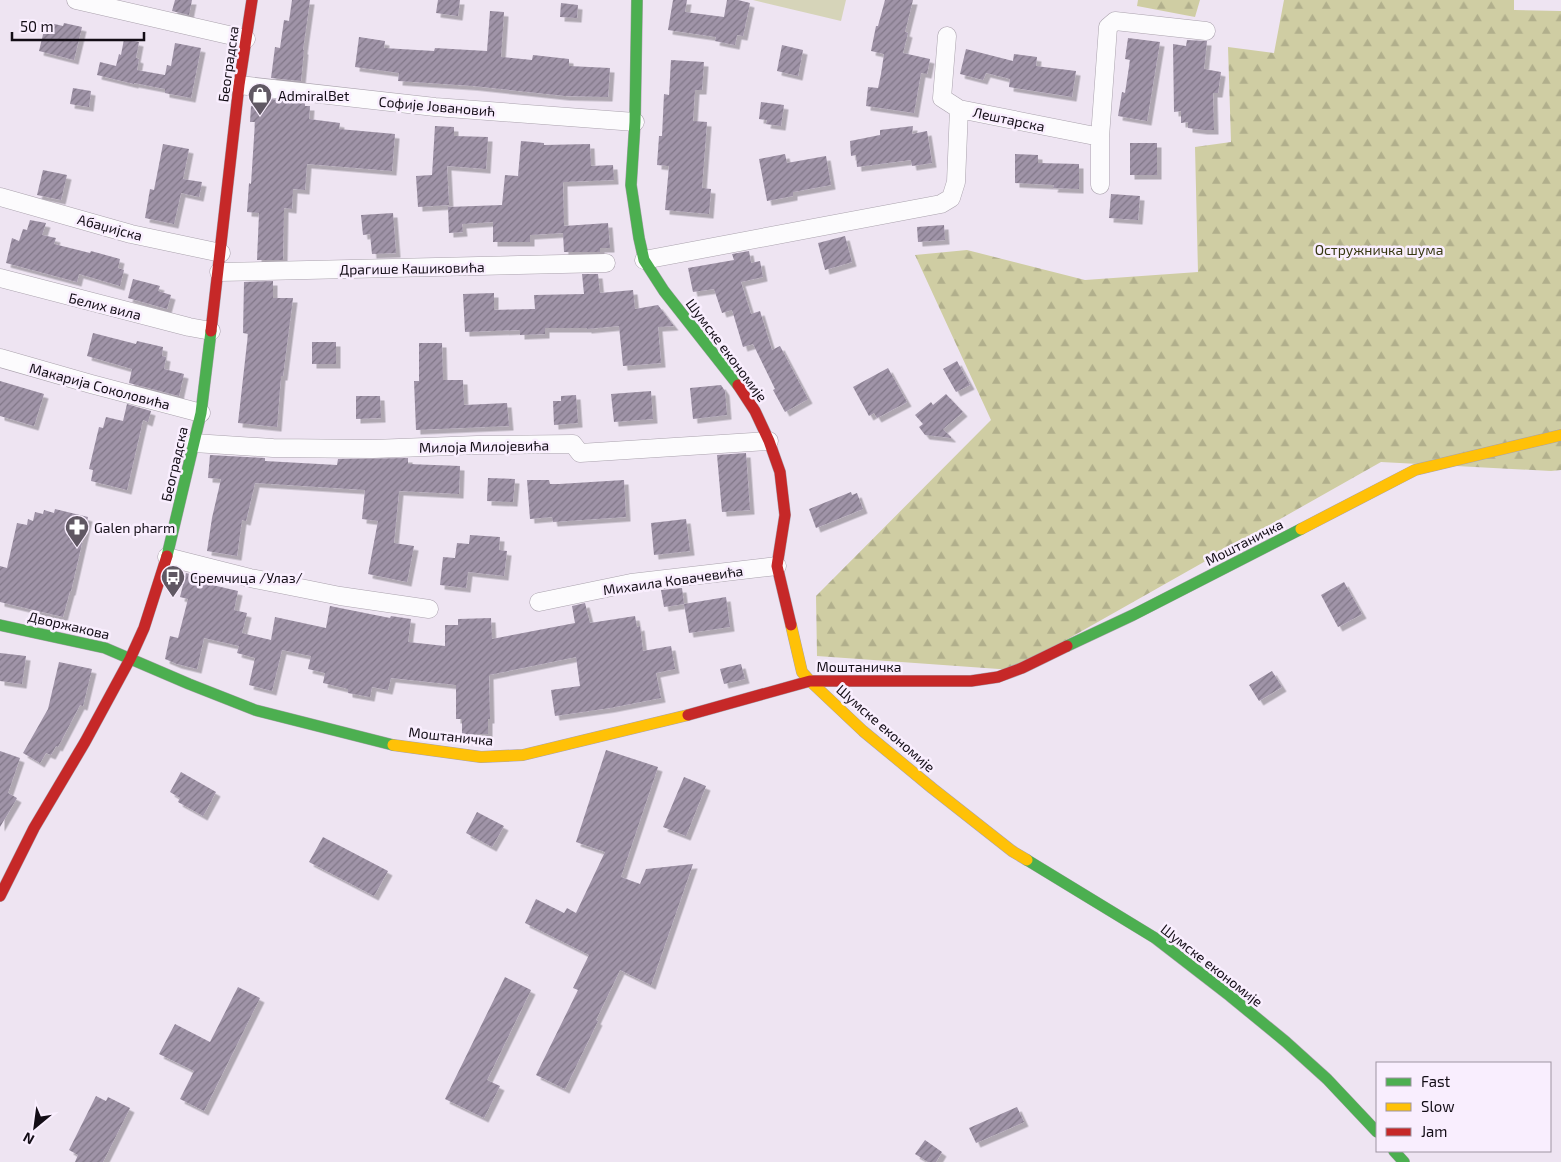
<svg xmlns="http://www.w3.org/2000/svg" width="1561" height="1162" font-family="'Exo 2',sans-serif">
<defs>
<pattern id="forest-firs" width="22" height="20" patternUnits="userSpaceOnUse" patternTransform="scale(1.25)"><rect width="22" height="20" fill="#cfcda3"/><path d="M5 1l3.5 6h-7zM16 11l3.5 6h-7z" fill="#b1af8c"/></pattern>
<pattern id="building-hatch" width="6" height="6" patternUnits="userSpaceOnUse" patternTransform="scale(1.25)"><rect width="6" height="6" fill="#a094a8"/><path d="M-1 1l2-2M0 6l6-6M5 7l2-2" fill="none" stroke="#817788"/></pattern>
<filter id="shadow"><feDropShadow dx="4.5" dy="4.5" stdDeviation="0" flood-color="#0004"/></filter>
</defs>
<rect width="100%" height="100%" fill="#eee4f2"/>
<!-- forest -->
<path fill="url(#forest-firs)" d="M1138,0H1200L1195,17L1137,6Z
M1284,0H1514V10L1561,11V470L1551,471L1381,462L1013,670L817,656L816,596L991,420L915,255L967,250L1085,280L1198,272L1195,147L1231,142L1228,47L1274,53Z"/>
<!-- pitch -->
<path fill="#d6d4b9" d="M753,0H846L841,21Z"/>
<!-- building -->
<path fill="url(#building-hatch)" filter="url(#shadow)" d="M175,0H192L189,15L172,11Z
M292,0H310L303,50H304L301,81L271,78L275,47L280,48L284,20L289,21Z
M438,0H460L458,16L436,13Z
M673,0H687L685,12L724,17L727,0H738L750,3L743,36L737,35L735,45L715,41L716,37L668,30Z
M885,0H913L905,32L908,33L903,53L930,59L927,74L921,73L914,113L866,106L868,87L878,88L881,74L884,54L871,51L876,26H878Z
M561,3L578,5L577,18L560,17Z
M490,11L504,12L501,57L532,60L533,55L569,59V66L610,68L608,97L565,96L473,86L398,81L399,73L355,67L359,37L385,41L384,48L434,51L435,48L487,51Z
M46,22L63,26L64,23L82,27L74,60L39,51Z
M1128,38L1160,42L1147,121L1118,116L1122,92L1125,93L1130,60L1125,59Z
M124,39L139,42L136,58L139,59L137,70L165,75L167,65L171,66L175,43L201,48L191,98L165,93V89L134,83V84L97,75L100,62L116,66L119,54L121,55Z
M1187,40L1207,41L1204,69L1221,72L1218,93H1213L1214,130H1203L1188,128V122L1181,123V111L1174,112L1173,44L1186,46Z
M782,45L803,50L798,76L777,71Z
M966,49L1013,61L1014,54L1037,57L1036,66L1076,71L1072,97L1009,87L1010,79L986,73L983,80L960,74Z
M671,60L704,62L702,90H695L693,121L707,122L702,188L711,189L709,214L665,210L669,166L657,165L659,136H662L664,94L669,95Z
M73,88L91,91L89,107L70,104Z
M254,97L305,103V106H310L309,119L340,123L339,129L395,134L392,171L307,164L305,190L293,189L292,209L284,208L283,260H257L259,213L247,212L249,183L251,184L255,122H250L251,106H253Z
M761,102L784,105L781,126L766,124L767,120L759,119Z
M435,126L454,127V136L488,137L486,169L447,166L449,205L418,207L416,176L432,175Z
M913,126L912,134L927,131L932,163L912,166L911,160L857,167L856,155L851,156L850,141L880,135V130Z
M521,141L544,143V145L590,144L591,166L613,165L614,180L563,182L564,226L608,223L610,248H600V252H564L563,233L530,235V242H493V222L462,224L463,232L449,233L448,207L502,205L505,175L518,176Z
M1130,143H1157V175H1130Z
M163,144L189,149L183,179L202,182L199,197L181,193L174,224L145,218L150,189L154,190Z
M785,154L787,163L826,156L831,185L793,192V196L767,201L759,159Z
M1015,154L1038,155V163L1079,164V189L1053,188L1054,185L1015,183Z
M43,170L67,175L61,200L37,195Z
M1111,194L1140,196L1138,220L1109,218Z
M393,213L396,253L372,254L370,234L363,235L361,215Z
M30,220L46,223L42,235L56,238L54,244L90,253L91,251L120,259L118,268L124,270L120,286L79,274L77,282L6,263L12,238L19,241L23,229L27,230Z
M944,225L945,240L918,242L917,227Z
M845,236L852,262L825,270L818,243Z
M749,251L751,263L760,261L763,277L741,282L751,314L760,311L772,350L780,346L808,399L785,412L773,390L775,389L753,344L743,347L732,310L722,313L714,289L693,292L688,268L734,260L732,254Z
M582,274H598L600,293L633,290L635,309L658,305L674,326L658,327L661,363L623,366L619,326L587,329V328H545V334L520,335V330L465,332L463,294L494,293V310L535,309L534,295L584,294Z
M133,279L160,286L158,291L171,295L167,309L128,298Z
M273,281V298H293L283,376H281L277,427L238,423L248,334L243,333L244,282Z
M93,333L136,344L137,341L163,347L162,356L166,357L164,369L184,374L179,396L129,383L132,369L87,356Z
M312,342H336V364H312Z
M419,343H442L443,380H463L464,405L507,403L509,426L416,430L414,381H419Z
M957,361L970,385L956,392L943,369Z
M888,368L907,402L877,418L874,413L869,416L853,387Z
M0,381L44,394L34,426L0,416Z
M721,385L725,391L727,415L693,419L690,388Z
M651,391L653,419L614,422L611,394Z
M946,394L963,412L943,429L952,438L925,435L919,427L923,424L915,415L931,402L933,405Z
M576,395L578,423L554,425L553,401H561V396Z
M356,396H380L381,418L356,419Z
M127,404L151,411L148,422L143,420L127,490L91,481L93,470L89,469L99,427L103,428L106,417L123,421Z
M746,453L750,510L722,512L717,455Z
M210,455L265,458V461L337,465L338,459L408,458V464L460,466L459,494L399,491L394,543L414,546L407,582L368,574L378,521L362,519L365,490L255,483L246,521L242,520L237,556L207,551L212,518L221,479L208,478Z
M488,478L515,479L513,502L487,501Z
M527,480H549L550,484H559L624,480L626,517L553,522L552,517L530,519Z
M851,492L852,495L857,493L863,509L816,528L809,509Z
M55,509L88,517L71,591H70L63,617L0,602V566L7,568L17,523L27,525L28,519L33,521L35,512L43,514L44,510L54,513Z
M686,519L690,551L654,555L651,523Z
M470,535L500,537L499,550L507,551L504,576L468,572L466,588L440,585L443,557L455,558L457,543L469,544Z
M186,573L205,578L204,583L238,591L234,610L247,613L242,633L271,640L275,617L326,628L330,606L390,618L391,616L411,619L408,642L445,646V625H458V619L491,618L492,639L575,623L572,606L585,603L590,623L635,616L637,627L640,626L643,651L671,646L675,669L656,673L661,698L610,708L555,716L551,690L580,686L576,657L489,675L490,719H488V734H462V719H456V685L391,678L388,690L372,687L370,697L348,693V689L323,683L325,673L308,669L311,656L282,650L272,691L249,685L255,658L237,653L239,646L204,638L197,669L177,664L165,659L170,636L178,638L188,599L180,597Z
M1344,582L1362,614L1338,627L1321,595Z
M682,588L684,604L664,607L661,590Z
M726,597L730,627L689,633L684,604Z
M0,653L26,656L22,684L0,681Z
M59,662L92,669L83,706L80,705L58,747L56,746L51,755L46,753L40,763L23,753L48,709Z
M741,664L745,679L724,684L720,669Z
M1272,671L1282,687L1259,701L1249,685Z
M606,750L658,767L621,877L640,884L646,869L693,864L651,985L620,970L596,1020L598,1021L565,1089L536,1075L578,990L573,988L589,955L525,923L536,899L564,913L567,908L576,913L605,852L576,842Z
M0,751L20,758L8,793L17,798L0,827Z
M181,772L216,792L203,816L178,802L180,798L170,792Z
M684,777L706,786L686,836L663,827Z
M477,812L504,826L492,847L466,833Z
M323,837L388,871L374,896L309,862Z
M505,977L531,990L487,1080L500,1086L484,1118L445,1099Z
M238,987L260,998L204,1111L180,1099L194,1071L159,1054L175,1024L210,1042Z
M96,1096L106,1101L108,1097L130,1108L103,1162H75L78,1155L69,1150Z
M1017,1107L1024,1122L976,1143L969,1128Z
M925,1140L942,1152L936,1162H928L915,1154Z"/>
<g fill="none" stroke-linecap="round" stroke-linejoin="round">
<!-- street casing -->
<g stroke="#aaa2ad" stroke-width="19">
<path id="street" d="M76,0L246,39
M947,36L942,98L959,109
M239,85L435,107L635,122
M1100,137V185
M0,197L131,234L221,253
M644,260L941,204L951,198L956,182L959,109L1100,137L1108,27L1115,21L1206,31
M219,272L606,263
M0,278L189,327L211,331
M0,358L91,384L201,413
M194,443L273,448L373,449L477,445L573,444L580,453L769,441
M167,557L250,578L340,596L429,609
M539,602L631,583L777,566"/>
</g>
<!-- fast casing -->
<g stroke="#aaa2ad" stroke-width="12">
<path id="fast" d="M637,0L635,122L631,185L639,238L644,260L664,291L738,385
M167,556L201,413L211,331
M0,625L105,648L189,684L255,710L393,745
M1067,646L1133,615L1301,529
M1027,860L1155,938L1230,996L1286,1042L1327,1079L1377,1132
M1394,1151L1404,1162"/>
</g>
<!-- slow casing -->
<g stroke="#aaa2ad" stroke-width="12">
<path id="slow" d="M1301,529L1415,470L1561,435
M791,625L802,672L810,681L863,731L932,788L1012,851L1027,860
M393,745L481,757L523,755L688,715"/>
</g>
<!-- jam casing -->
<g stroke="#aaa2ad" stroke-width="12">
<path id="jam" d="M211,331L239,85L252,0
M738,385L755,411L769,441L780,472L785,515L777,566L791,625
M688,715L810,681H971L998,677L1022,668L1067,646
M0,896L34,828L85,742L130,659L144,628L167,556"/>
</g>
<!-- street -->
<use href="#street" stroke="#fcfbfd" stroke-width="18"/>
<!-- fast -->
<use href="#fast" stroke="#4caf50" stroke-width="11"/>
<!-- slow -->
<use href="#slow" stroke="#ffc107" stroke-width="11"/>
<!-- jam -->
<use href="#jam" stroke="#c62828" stroke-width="11"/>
</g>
<!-- icons -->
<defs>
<g id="shop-pin" transform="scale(1.25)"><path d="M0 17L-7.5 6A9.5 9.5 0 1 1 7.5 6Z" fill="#605863" stroke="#f9eefe"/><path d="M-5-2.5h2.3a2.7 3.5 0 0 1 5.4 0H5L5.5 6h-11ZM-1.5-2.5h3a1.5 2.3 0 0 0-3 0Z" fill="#fff"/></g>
<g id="pharmacy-pin" transform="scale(1.25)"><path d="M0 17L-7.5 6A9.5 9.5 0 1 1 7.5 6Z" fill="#605863" stroke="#f9eefe"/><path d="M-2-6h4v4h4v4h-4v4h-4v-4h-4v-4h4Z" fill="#fff"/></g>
<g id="bus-pin" transform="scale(1.25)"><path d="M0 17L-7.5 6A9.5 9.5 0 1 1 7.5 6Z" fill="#605863" stroke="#f9eefe"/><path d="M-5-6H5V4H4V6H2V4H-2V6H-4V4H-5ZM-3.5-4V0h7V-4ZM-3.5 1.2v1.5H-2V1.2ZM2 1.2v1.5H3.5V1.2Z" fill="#fff"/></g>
</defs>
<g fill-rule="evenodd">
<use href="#shop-pin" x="260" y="95"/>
<use href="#pharmacy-pin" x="77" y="527"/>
<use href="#bus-pin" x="173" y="577"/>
</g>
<g text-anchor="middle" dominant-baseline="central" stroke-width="5" stroke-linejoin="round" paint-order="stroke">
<!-- street labels -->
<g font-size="14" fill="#130d16" stroke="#f9eefe">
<text transform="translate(228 64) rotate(-82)">Београдска</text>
<text transform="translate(437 106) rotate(5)">Софије Јовановић</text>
<text transform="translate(1009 119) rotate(12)">Лештарска</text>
<text transform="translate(110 227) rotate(15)">Абаџијска</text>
<text transform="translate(412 268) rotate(-1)">Драгише Кашиковића</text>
<text transform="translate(105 306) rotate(14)">Белих вила</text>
<text transform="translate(727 350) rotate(53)">Шумске економије</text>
<text transform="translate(100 386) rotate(15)">Макарија Соколовића</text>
<text transform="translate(484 446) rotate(-1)">Милоја Милојевића</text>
<text transform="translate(174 464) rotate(-77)">Београдска</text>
<text transform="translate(1244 542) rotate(-27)">Моштаничка</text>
<text transform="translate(673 580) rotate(-8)">Михаила Ковачевића</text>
<text transform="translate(69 625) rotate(13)">Дворжакова</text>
<text x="859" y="666">Моштаничка</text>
<text transform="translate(886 728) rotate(41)">Шумске економије</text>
<text transform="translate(451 736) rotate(6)">Моштаничка</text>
<text transform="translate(1212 965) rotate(38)">Шумске економије</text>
</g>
<!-- poi labels -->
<g font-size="14" fill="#130d16" stroke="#f9eefe" text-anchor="start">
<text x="278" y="95">AdmiralBet</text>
<text x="94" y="527">Galen pharm</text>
<text x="190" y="577">Сремчица /Улаз/</text>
</g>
<!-- park labels -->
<g font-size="14" fill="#373812" stroke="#f9eefe">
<text x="1379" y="249">Остружничка шума</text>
</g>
</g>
<!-- legend -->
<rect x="1376" y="1062" width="175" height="90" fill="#f9eefe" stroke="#9d94a1"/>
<rect x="1386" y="1078" width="25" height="8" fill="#4caf50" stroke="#9d94a1"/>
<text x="1421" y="1087" font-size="15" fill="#130d16">Fast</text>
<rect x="1386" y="1103" width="25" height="8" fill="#ffc107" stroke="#9d94a1"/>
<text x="1421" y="1112" font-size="15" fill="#130d16">Slow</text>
<rect x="1386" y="1128" width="25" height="8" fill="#c62828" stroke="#9d94a1"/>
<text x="1421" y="1137" font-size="15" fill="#130d16">Jam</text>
<!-- north arrow -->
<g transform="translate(35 1127) rotate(209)" stroke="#f9eefe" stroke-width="4" paint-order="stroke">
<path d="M0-4L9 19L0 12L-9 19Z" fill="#130d16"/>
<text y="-8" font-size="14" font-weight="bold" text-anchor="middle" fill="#130d16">N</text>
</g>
<!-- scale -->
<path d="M12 32v8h132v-8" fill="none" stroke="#130d16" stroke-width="2.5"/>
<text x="20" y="32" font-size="15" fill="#130d16" stroke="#f9eefe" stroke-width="4" paint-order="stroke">50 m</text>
</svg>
